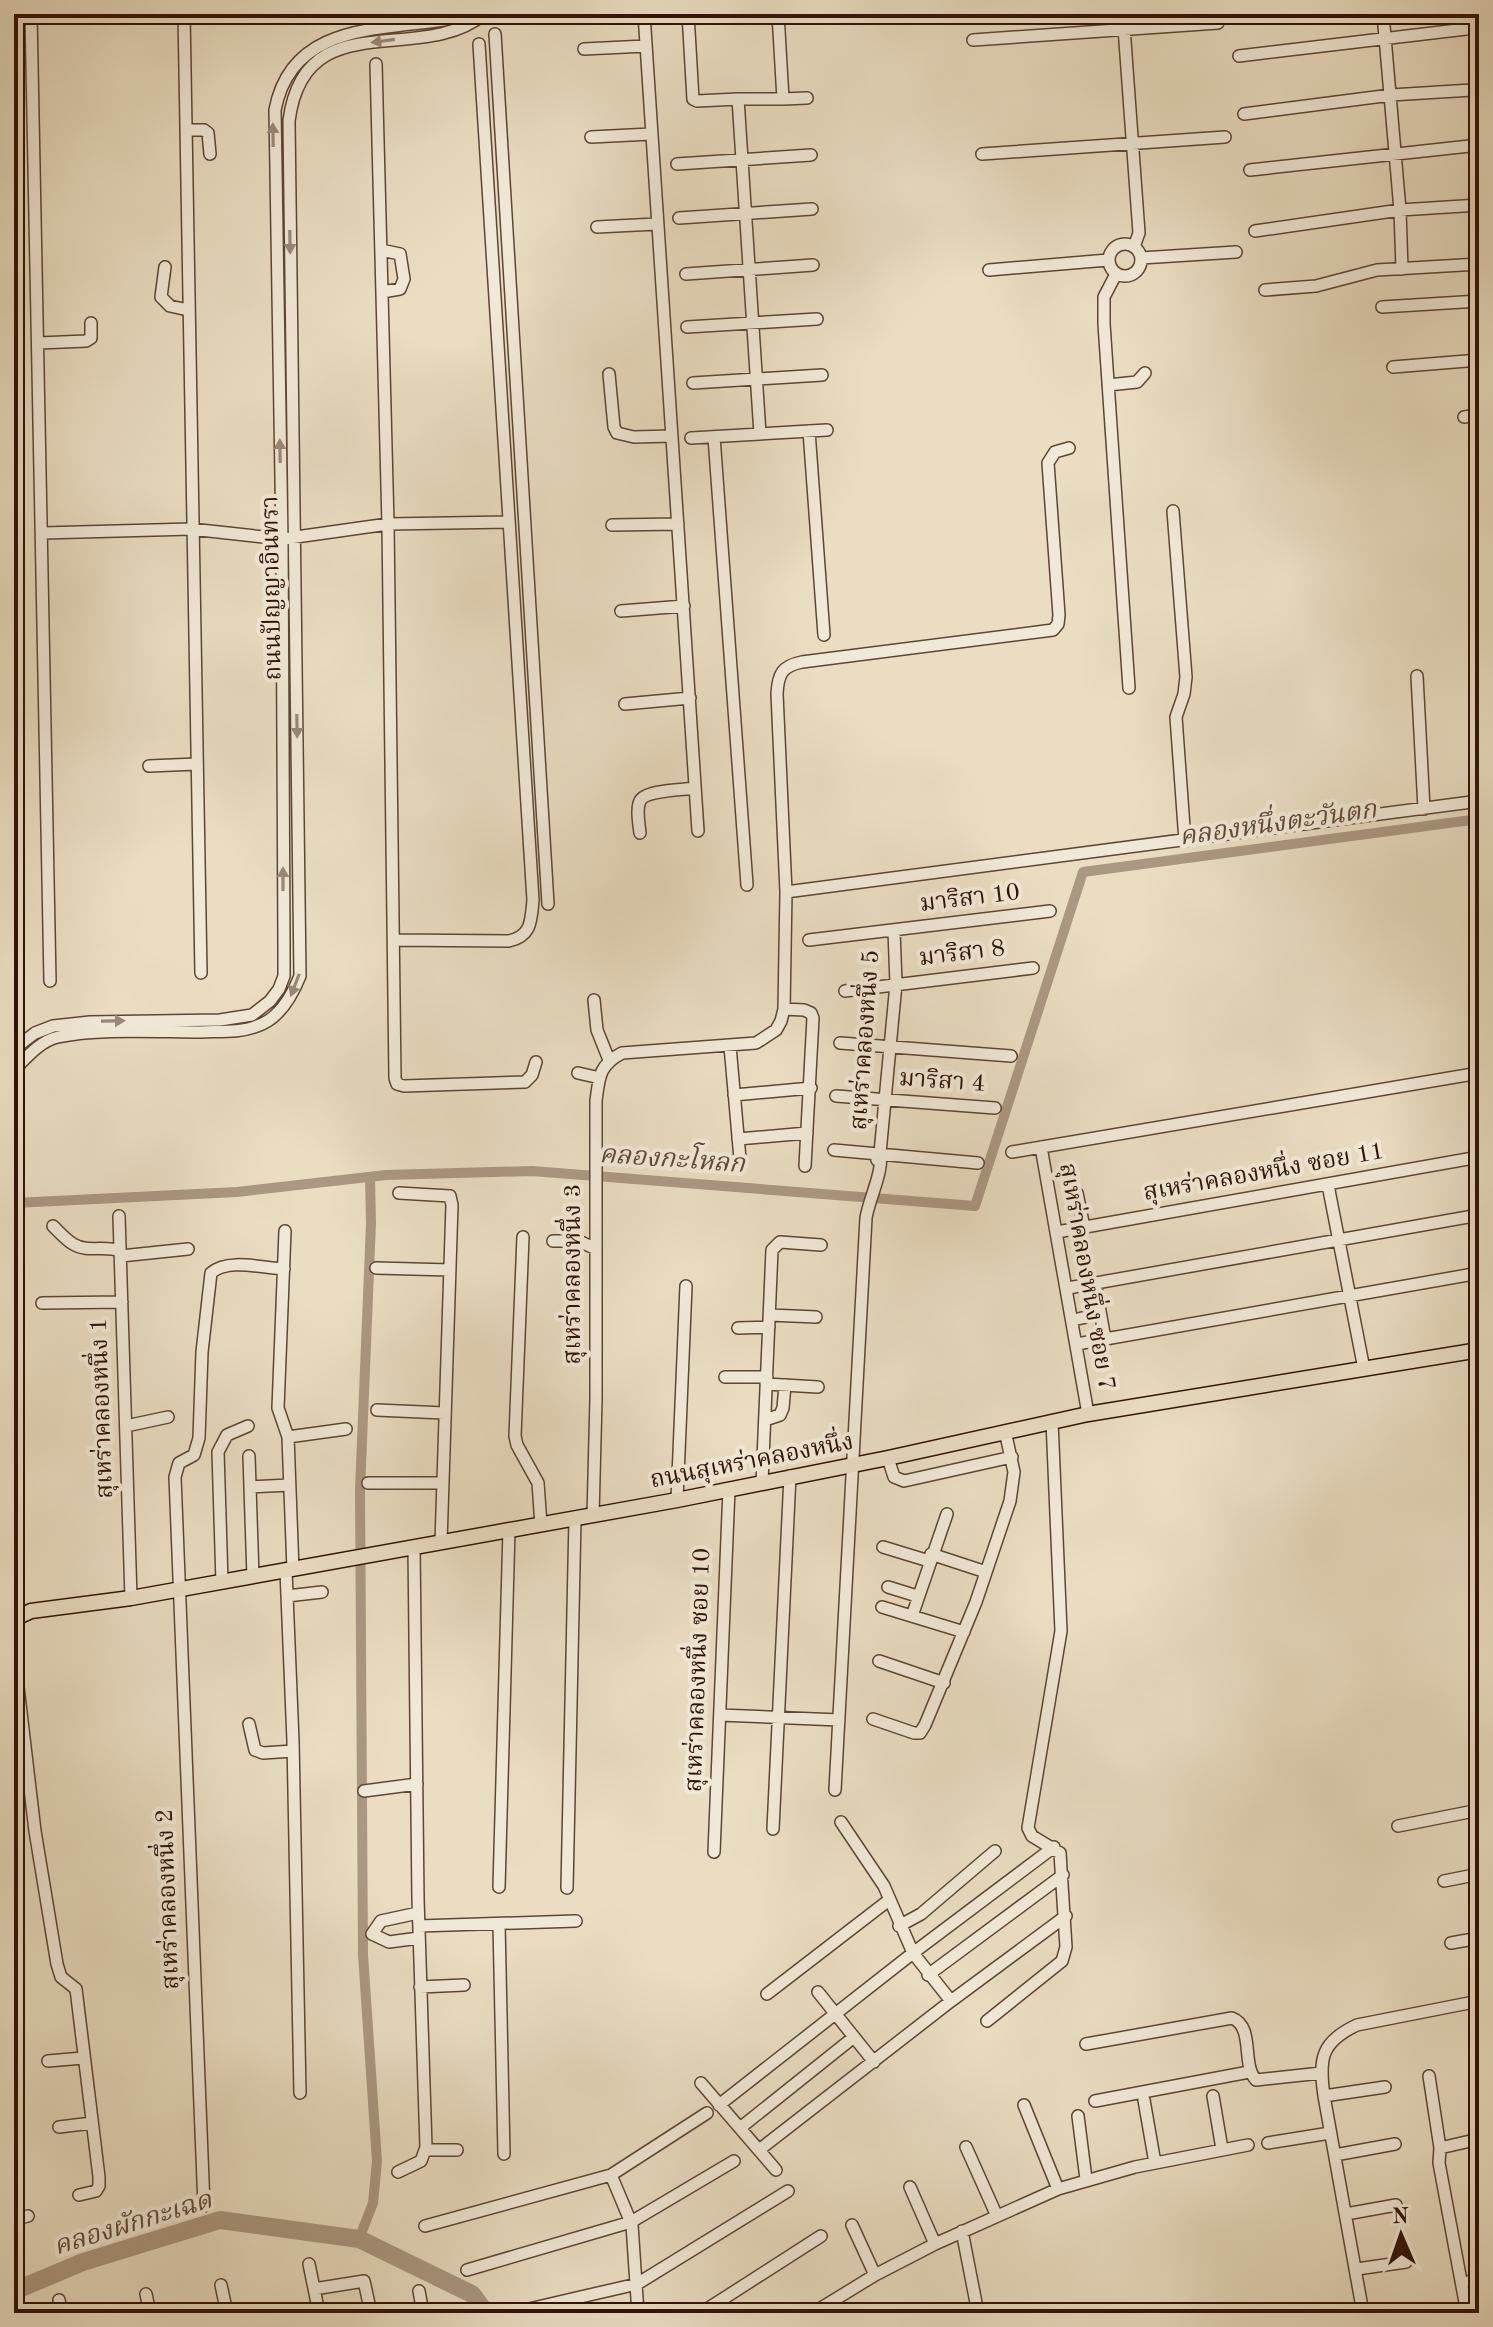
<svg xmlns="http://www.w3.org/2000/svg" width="1493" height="2327" font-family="'Old Standard TT','Noto Serif Thai',serif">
<rect width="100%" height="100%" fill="#eaddc2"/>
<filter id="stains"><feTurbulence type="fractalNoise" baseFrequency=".0025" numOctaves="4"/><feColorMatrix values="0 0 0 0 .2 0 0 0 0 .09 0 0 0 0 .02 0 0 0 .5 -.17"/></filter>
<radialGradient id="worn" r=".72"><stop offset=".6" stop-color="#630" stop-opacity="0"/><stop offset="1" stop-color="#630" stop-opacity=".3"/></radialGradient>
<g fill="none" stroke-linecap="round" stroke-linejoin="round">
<!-- canal -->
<path stroke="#ab9882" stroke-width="10" d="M14,1203L237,1192L386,1175L532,1171L975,1206L1083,872L1479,819
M359,2239L373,2203L377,2161L363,1955L360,1490L371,1223L370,1177"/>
<!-- river -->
<path stroke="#ab9882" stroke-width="18" d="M14,2291L83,2262L220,2220L359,2239L472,2294L486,2313"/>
<!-- minor casing -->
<g stroke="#5e4535" stroke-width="14">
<path id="minor" d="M31,14L50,981
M184,14L201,973
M644,14L698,831
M688,14L693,99L697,101L738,99L760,434
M1123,14L1139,233L1134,247
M1383,14L1400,210L1402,269
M495,34L548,904
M973,40L1218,23
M584,49L646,46
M1239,56L1466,29
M376,64L388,524L395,1078L397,1084L404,1086L525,1082L532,1075L536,1062
M738,99H783L778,14
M783,99L807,98
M1244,114L1391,95L1472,90
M186,130H204L208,133L210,154
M591,137L651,134
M982,154L1225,137
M677,164L811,155
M1250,170L1479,145
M679,218L812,209
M597,227L656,224
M1255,231L1400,210L1479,205
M1109 260a16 16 0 1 1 32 0a16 16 0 1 1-32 0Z
M381,250L400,254L404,279L400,289L382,292
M1141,258L1236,252
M165,267L161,297L170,306L188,310
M989,270L1108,260
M686,274L813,265
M1116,274L1104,297V324L1129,688
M1265,290L1316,286L1377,270L1479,264
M1382,307L1479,301
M687,327L817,319
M39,343L86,341L91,338V323
M1393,367L1479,360
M609,374L614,427L617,433L634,437L672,436
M693,383L822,375
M1108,385L1137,382L1145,373
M1464,417L1479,415
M809,431L824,635
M714,437L747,885
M691,438L827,430
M1173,511L1186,677L1184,694L1176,717L1185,841
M612,525L678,524
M43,533L191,529L282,539L388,524L508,522
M1476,585L1479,586
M621,611L684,606
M1417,676L1424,809
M625,704L690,698
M149,766L196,764
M640,833C639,824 636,809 640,801C645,790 683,790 695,788
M786,892L1479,801
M394,940L509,941C532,936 531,920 533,900L479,44
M809,940L1050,911
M845,991L1033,968
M594,1000L597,1030L609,1060
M784,1009L804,1010L811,1013L813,1018L805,1166
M840,1043L1011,1056
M730,1046L740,1159
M14,1049L35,1033L53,1026L90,1022L220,1020L252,1015L270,1001L279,989L284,976V947L282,539L275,110C291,25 376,30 444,20L460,14
M14,1070C27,1057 40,1041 58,1037C97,1028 160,1032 201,1032C219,1031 240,1033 257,1026C279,1019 292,996 300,976L289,121C304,2 420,67 484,14
M578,1073L600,1078
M734,1095L811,1088
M836,1096L995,1108
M738,1139L807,1133
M1041,1147L1088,1414
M834,1150L978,1163
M1012,1152L1479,1073
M877,1160L880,1153L896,984L894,930
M1328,1185L1364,1369
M399,1193L450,1196L452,1205L441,1542
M1077,1193L1084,1227
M119,1216L131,1598
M53,1226C59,1232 66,1240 73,1244C88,1253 105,1245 120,1251
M285,1231L278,1408L288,1437L293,1570
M1057,1232L1479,1157
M523,1237L515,1436L517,1445L538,1483L541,1525
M553,1241H579L596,1249
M121,1256L188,1249
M376,1268L450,1270
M1095,1283L1105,1339
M1068,1288L1479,1215
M42,1303L122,1302
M770,1315L816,1317
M1073,1320L1100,1314
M738,1328L769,1327
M1077,1344L1479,1273
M725,1377H767
M766,1384L818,1387
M377,1410L444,1413
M765,1420L780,1415L783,1408L785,1385
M126,1426L168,1417
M288,1437L346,1429
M249,1456L253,1577
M888,1458L894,1477L904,1481L1012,1457
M762,1482L772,1250L780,1242L821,1245
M368,1483H442
M250,1487L289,1485
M677,1500L686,1286
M593,1516L596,1399V1101C599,1077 599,1065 622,1053L756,1043L776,1030L781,1021L784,1009L786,892L777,694C778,674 782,666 802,662L1053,630L1058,624L1059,615L1048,463L1055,452L1069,448
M883,1547L929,1561
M931,1554L986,1572
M286,1571L293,1741L300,2093
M222,1582L218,1452L227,1435L248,1426
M888,1587L917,1596
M287,1596L322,1592
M882,1607L964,1632
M912,1616L947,1514
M14,1653L35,1831L57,1964L61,1977L76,1989L99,2177V2186L96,2191L79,2195
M879,1661L944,1683
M720,1715L839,1720
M873,1719L914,1733H920L925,1725L976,1602L1010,1501L1014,1472L1005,1431
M249,1724L255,1750L263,1753L293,1751
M835,1790L866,1218C869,1199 884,1170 880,1153
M364,1791L417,1784
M841,1822L884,1886L913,1953L951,2001
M1398,1826L1479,1810
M773,1829L790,1476
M714,1852L729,1489
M1444,1881L1479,1874
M499,1887L509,1530
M567,1888L575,1519
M418,1913L381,1921L372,1934L389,1942L419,1938
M499,1924L504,2154
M419,1926L576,1921
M899,1926L921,1914L995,1851
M1451,1943L1479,1938
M928,1975L1063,1875
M420,1987L464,1985
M818,1992L874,2062
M767,1994L889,1900
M987,2021L1062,1961L1066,1947L1060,1853L1032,1836L1028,1828L1061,1631L1052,1421
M1086,2044L1232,2018C1255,2027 1241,2064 1256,2080L1321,2073
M48,2061L83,2058
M1429,2076L1440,2148L1439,2163L1467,2313
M701,2083L776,2170
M1213,2096L1222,2149
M1324,2096L1385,2087
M1144,2100L1155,2163
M1095,2101L1249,2072
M719,2105L913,1953L1054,1847
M1024,2105L1058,2189
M1078,2116L1086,2179
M59,2127L92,2123
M740,2128L854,2037
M1268,2143L1330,2133
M966,2147L996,2214
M1440,2148L1479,2139
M425,2150H457
M759,2150L951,2001L1066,1916
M1335,2155L1395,2144
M398,2172L421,2161L426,2147L418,1899L414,1547
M611,2175L632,2225L638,2313
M910,2187L935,2244
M204,2206L175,1477L179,1463L194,1455L199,1438L202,1352L211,1273C228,1258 262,1268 284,1269
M1346,2214L1396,2205
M14,2219L28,2216
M852,2225L875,2275
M425,2226L611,2175L707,2113
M962,2231L978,2313
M309,2264L319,2313
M1357,2269L1406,2262
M467,2270L631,2222L734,2161
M1470,2281L1479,2279
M221,2285L227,2313
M314,2289L364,2281L371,2313
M419,2291L423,2313
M146,2294L150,2313
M59,2300L62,2313
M516,2312L637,2284L788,2191
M701,2313L821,2236
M813,2313L875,2275L935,2244L1058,2189L1135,2167L1248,2145
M1363,2313L1324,2096C1319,2060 1320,2042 1357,2025L1479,2001"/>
</g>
<!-- major casing -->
<g stroke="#301206" stroke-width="17">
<path id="major" d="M14,1619L31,1611L131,1598L677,1500L888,1458L1088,1414L1479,1350"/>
</g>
<!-- minor -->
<use href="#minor" stroke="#f1e9d7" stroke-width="11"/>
<!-- major -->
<use href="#major" stroke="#eaddc2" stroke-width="14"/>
</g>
<!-- one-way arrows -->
<defs><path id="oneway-solid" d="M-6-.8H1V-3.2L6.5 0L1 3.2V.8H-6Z" transform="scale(2)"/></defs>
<g fill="#9a8879">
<use href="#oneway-solid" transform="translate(383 41) rotate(172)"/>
<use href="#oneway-solid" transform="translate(273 135) rotate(-91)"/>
<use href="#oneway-solid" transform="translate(290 242) rotate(89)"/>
<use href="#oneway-solid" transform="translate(280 451) rotate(-91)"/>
<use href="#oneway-solid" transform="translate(297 726) rotate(89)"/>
<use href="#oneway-solid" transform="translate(283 879) rotate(-90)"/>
<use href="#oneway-solid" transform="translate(295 985) rotate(111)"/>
<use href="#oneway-solid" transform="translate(113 1021) rotate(-1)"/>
</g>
<g text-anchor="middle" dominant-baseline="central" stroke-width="8" stroke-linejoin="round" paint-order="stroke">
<!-- street labels -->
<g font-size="24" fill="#301206" stroke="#f1e9d7">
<text transform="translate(273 588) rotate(-91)">ถนนปัญญาอินทรา</text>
<text transform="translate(970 899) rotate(-7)">มาริสา 10</text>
<text transform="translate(962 954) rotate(-7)">มาริสา 8</text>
<text transform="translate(866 1040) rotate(-86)">สุเหร่าคลองหนึ่ง 5</text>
<text transform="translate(942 1082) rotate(4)">มาริสา 4</text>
<text transform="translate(1264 1173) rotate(-10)">สุเหร่าคลองหนึ่ง ซอย 11</text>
<text transform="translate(574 1274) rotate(-90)">สุเหร่าคลองหนึ่ง 3</text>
<text transform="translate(1086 1277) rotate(80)">สุเหร่าคลองหนึ่ง ซอย 7</text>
<text transform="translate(103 1408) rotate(-92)">สุเหร่าคลองหนึ่ง 1</text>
<text transform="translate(752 1462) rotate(-11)">ถนนสุเหร่าคลองหนึ่ง</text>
<text transform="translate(699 1670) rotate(-88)">สุเหร่าคลองหนึ่ง ซอย 10</text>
<text transform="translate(169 1899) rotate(-92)">สุเหร่าคลองหนึ่ง 2</text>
</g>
<!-- water labels -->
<g font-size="26" font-style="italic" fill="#614838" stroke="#f1e9d7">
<text transform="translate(1278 824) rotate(-8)">คลองหนึ่งตะวันตก</text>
<text transform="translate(672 1160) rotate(4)">คลองกะโหลก</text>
<text transform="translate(133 2224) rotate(-17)">คลองผักกะเฉด</text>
</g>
</g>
<!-- margin -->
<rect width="1493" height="2327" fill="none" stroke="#eaddc2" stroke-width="48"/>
<rect x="16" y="16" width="1461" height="2295" fill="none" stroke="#301206" stroke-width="4"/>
<rect x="24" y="24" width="1445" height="2279" fill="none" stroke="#301206" stroke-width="2"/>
<!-- north arrow -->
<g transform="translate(1401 2235) rotate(358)" stroke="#f1e9d7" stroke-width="6" paint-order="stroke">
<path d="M0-6L14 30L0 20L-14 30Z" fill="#301206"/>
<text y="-12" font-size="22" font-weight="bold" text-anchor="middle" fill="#301206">N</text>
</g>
<rect width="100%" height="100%" filter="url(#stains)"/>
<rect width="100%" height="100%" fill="url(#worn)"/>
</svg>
